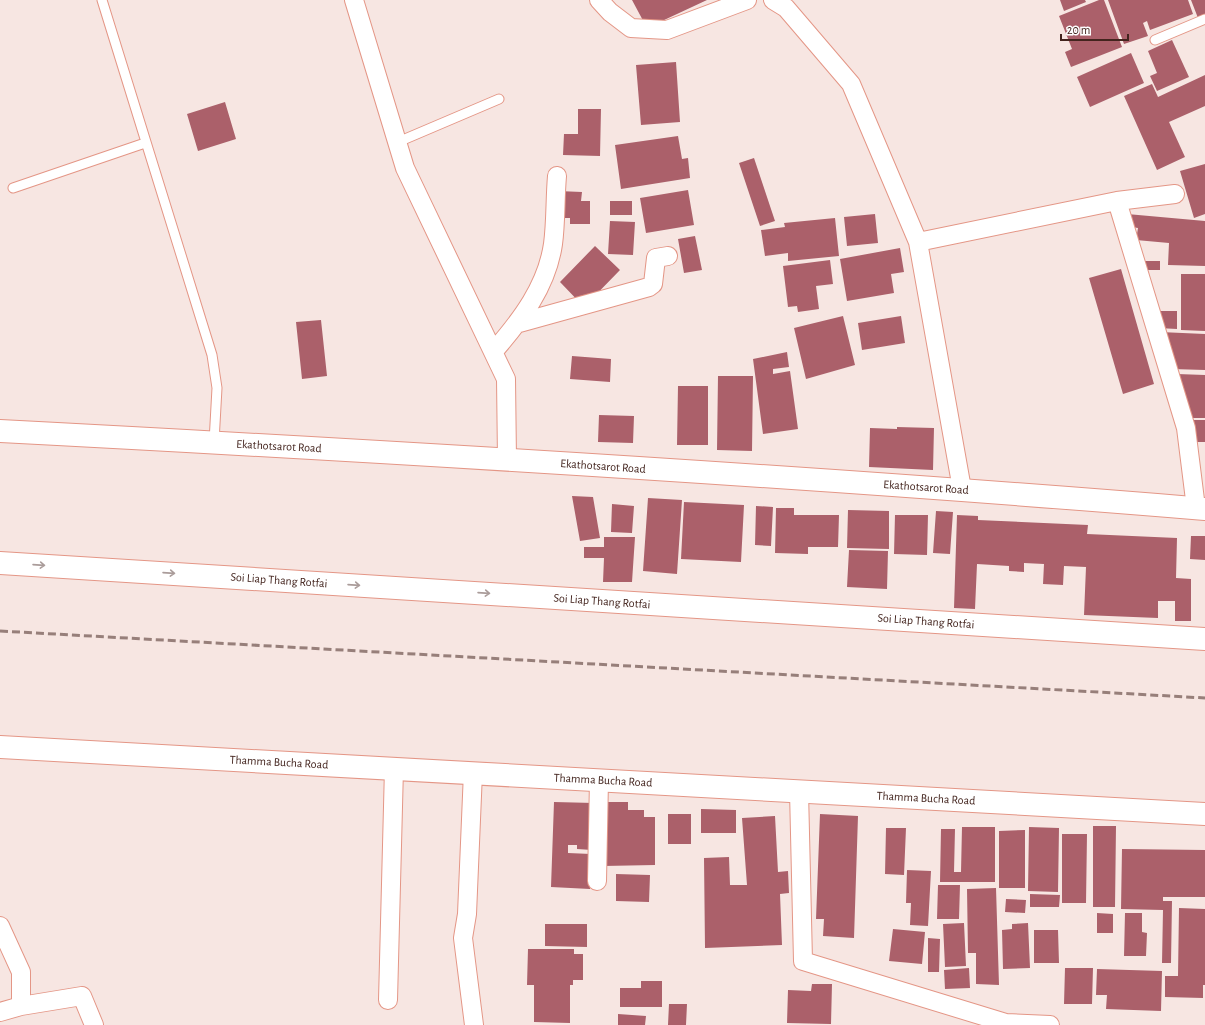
<svg xmlns="http://www.w3.org/2000/svg" width="1205" height="1025" font-family="'Alegreya Sans',sans-serif">
<rect width="100%" height="100%" fill="#f7e6e2"/>
<!-- building -->
<path fill="#ab606a" d="M632,0H707L647,28Z
M1060,0H1085L1086,2L1064,11Z
M1099,0H1104L1122,47L1071,67L1065,52L1072,49L1059,16Z
M1108,0H1188L1193,14L1150,30L1147,21L1143,23L1148,36L1124,44Z
M1191,0H1205V15L1198,18Z
M1172,40L1189,77L1157,91L1150,76L1157,73L1148,51Z
M1131,53L1144,83L1090,107L1077,77Z
M676,62L680,122L641,125L636,65Z
M1205,75V106L1169,122L1185,157L1157,170L1124,96L1152,84L1158,97Z
M225,102L236,139L198,151L187,114Z
M578,109H601L600,156L563,155L564,134H578Z
M678,136L682,159L688,158L690,178L621,189L615,145Z
M754,158L775,221L760,226L739,163Z
M1205,164V214L1194,218L1180,171Z
M688,190L694,225L646,233L640,198Z
M558,191L582,192L581,201H590V224H570V218H557Z
M610,201H632V215H610Z
M875,214L878,243L847,246L844,217Z
M1127,214L1205,221V266L1168,265L1169,243L1136,240L1138,228L1125,226Z
M835,218L839,256L788,261V253L765,256L761,230L785,227L784,223Z
M610,221L635,222L633,255L608,254Z
M695,236L702,270L684,273L678,239Z
M595,246L620,270L584,307L560,282Z
M900,248L904,272L891,274L894,293L847,301L840,259Z
M830,260L833,284L816,286L819,309L798,312L797,306L788,307L783,266Z
M1142,261H1160V270H1141Z
M1121,269L1154,384L1123,394L1089,278Z
M1181,274H1205V331L1181,330Z
M1158,311H1177V329L1158,328Z
M843,316L855,365L806,379L794,328Z
M901,316L905,343L862,350L858,323Z
M321,320L327,376L302,379L296,322Z
M1160,332L1205,334V370L1172,369Z
M787,352L789,367L773,369V374L790,371L798,429L763,434L753,359Z
M572,356L611,359L610,382L570,379Z
M1177,374L1205,375V418H1188Z
M718,376H753L752,451L717,450Z
M678,386H708V445H677Z
M599,415L634,416L633,443L598,442Z
M1191,420H1205V442H1192Z
M897,427L934,428L933,470L869,467L870,428L897,429Z
M572,496L593,497L600,538L580,541Z
M648,498L682,500L677,574L643,571Z
M684,502L744,505L741,562L681,559Z
M612,504L634,506L632,533L611,532Z
M756,506L773,507L771,546L755,545Z
M776,508H794V515H839L838,547H808V554L775,553Z
M848,510L889,511V549L847,548Z
M936,511L953,512L950,554L933,553Z
M895,515H928L927,555L894,554Z
M957,515L978,516V520L1088,525L1087,534L1177,538L1176,578L1191,579V621H1175V601H1158V618L1084,615L1086,567L1064,566L1063,585L1043,584L1044,564L1024,563V572L1009,571V566L977,564L975,609L954,608Z
M1191,536H1205V560L1190,559Z
M604,537H635L632,582H603L604,558H584V547H604Z
M849,550L888,551L887,589L847,587Z
M554,802L594,803L592,850L577,849V845H568V853L591,854L590,889L551,887Z
M603,802H628V810H644V817H655V865L603,866Z
M701,809L736,810V833H701Z
M668,814H691V844H668Z
M820,814L858,816L854,938L823,936L824,919H816Z
M775,816L778,872L788,871L789,893L780,894L782,945L705,948L704,858L729,857L730,885H747L742,818Z
M1093,826H1116L1115,907H1093Z
M962,827H995V882H940L941,829H955L954,872H961Z
M1029,827L1059,828L1058,892L1028,891Z
M886,828H906L904,875L885,874Z
M1025,830V888H999V831Z
M1062,834H1087L1086,903H1062Z
M1122,849L1205,850V897H1163V901H1172L1171,963H1162L1163,910L1121,909Z
M907,870L931,871L928,926L910,925L911,903H906Z
M616,874L650,875L649,902L616,901Z
M938,885H960L959,919H937Z
M996,888L999,985L976,984V953H968L967,889Z
M1030,894L1060,895L1059,907H1030Z
M1006,899L1026,900L1025,913L1005,912Z
M1179,908L1205,909V985H1203V998L1165,997V976H1178Z
M1097,913L1113,914V933H1097Z
M1125,913H1142V932L1147,933L1146,956H1124Z
M964,923L966,966L945,967L943,924Z
M1028,923L1030,968L1003,969L1002,930L1012,929V924Z
M545,924H587V947L545,946Z
M893,929L925,932L922,964L889,961Z
M1034,930H1058L1059,963H1034Z
M928,938L940,939L939,972H928Z
M528,949H574V954H583V980H573V985H570V1023L534,1022V985H527Z
M969,968L970,988L945,989L944,970Z
M1065,968H1093L1092,1004H1064Z
M1097,969L1162,971L1161,1011L1106,1009L1107,995H1096Z
M641,981H662V1007H620V988H641Z
M812,984H832L831,1024L787,1023L788,990L811,991Z
M669,1004H687L686,1025H668Z
M618,1014L646,1016L645,1025H618Z"/>
<g fill="none" stroke-linecap="round" stroke-linejoin="round">
<!-- service casing -->
<g stroke="#e49686" stroke-width="11">
<path id="service" d="M102,0L212,355L217,388L214,442
M1155,40L1205,19
M398,142L499,99
M13,188L145,143"/>
</g>
<!-- minor casing -->
<g stroke="#e49686" stroke-width="20">
<path id="minor" d="M354,0L405,168L506,379L507,460
M599,0L610,12L631,28L667,30L747,0
M773,0L786,8L851,84L918,242L962,489
M1117,201L1186,428L1196,508
M918,242L1117,201L1175,194
M519,323L649,287L653,284L656,258L668,256
M494,351C521,320 547,286 553,244C556,222 555,199 557,176
M473,772L467,914L463,938L474,1025
M799,791L803,961L1006,1023L1050,1025
M597,881L599,780
M0,926L21,972V1006L0,1012
M388,1000L394,768
M21,1006L82,996L94,1025"/>
</g>
<!-- tertiary casing -->
<g stroke="#e49686" stroke-width="24">
<path id="tertiary" d="M0,563L1205,639"/>
</g>
<!-- secondary casing -->
<g stroke="#e49686" stroke-width="24">
<path id="secondary" d="M0,431C402,452 804,476 1205,509
M0,747L1205,814"/>
</g>
<!-- service -->
<use href="#service" stroke="#fff" stroke-width="9"/>
<!-- minor -->
<use href="#minor" stroke="#fff" stroke-width="18"/>
<!-- tertiary -->
<use href="#tertiary" stroke="#fff" stroke-width="22"/>
<!-- secondary -->
<use href="#secondary" stroke="#fff" stroke-width="22"/>
<!-- rail -->
<path stroke="#977f7a" stroke-width="3" stroke-dasharray="8 4" stroke-linecap="butt" d="M0,631L1205,698"/>
</g>
<!-- one-way arrows -->
<defs><path id="oneway-shaft" d="M-6 0H5M1.5-3L5.5 0L1.5 3" fill="none" stroke-width="1.6" stroke-linecap="round" stroke-linejoin="round"/></defs>
<g stroke="#aa9c9a">
<use href="#oneway-shaft" transform="translate(39 565) rotate(4)"/>
<use href="#oneway-shaft" transform="translate(169 573) rotate(4)"/>
<use href="#oneway-shaft" transform="translate(354 585) rotate(4)"/>
<use href="#oneway-shaft" transform="translate(484 593) rotate(4)"/>
</g>
<g text-anchor="middle" dominant-baseline="central" stroke-width="3" stroke-linejoin="round" paint-order="stroke">
<!-- street labels -->
<g font-size="12" fill="#43241e" stroke="#fff">
<text transform="translate(279 446) rotate(3)">Ekathotsarot Road</text>
<text transform="translate(603 466) rotate(4)">Ekathotsarot Road</text>
<text transform="translate(926 487) rotate(4)">Ekathotsarot Road</text>
<text transform="translate(279 580) rotate(4)">Soi Liap Thang Rotfai</text>
<text transform="translate(602 601) rotate(4)">Soi Liap Thang Rotfai</text>
<text transform="translate(926 621) rotate(4)">Soi Liap Thang Rotfai</text>
<text transform="translate(279 762) rotate(3)">Thamma Bucha Road</text>
<text transform="translate(603 780) rotate(3)">Thamma Bucha Road</text>
<text transform="translate(926 798) rotate(3)">Thamma Bucha Road</text>
</g>
</g>
<!-- scale -->
<path d="M1061 34v6h67v-6" fill="none" stroke="#43241e" stroke-width="2"/>
<text x="1067" y="34" font-size="12" fill="#43241e" stroke="#ffffff" stroke-width="3" paint-order="stroke">20 m</text>
</svg>
